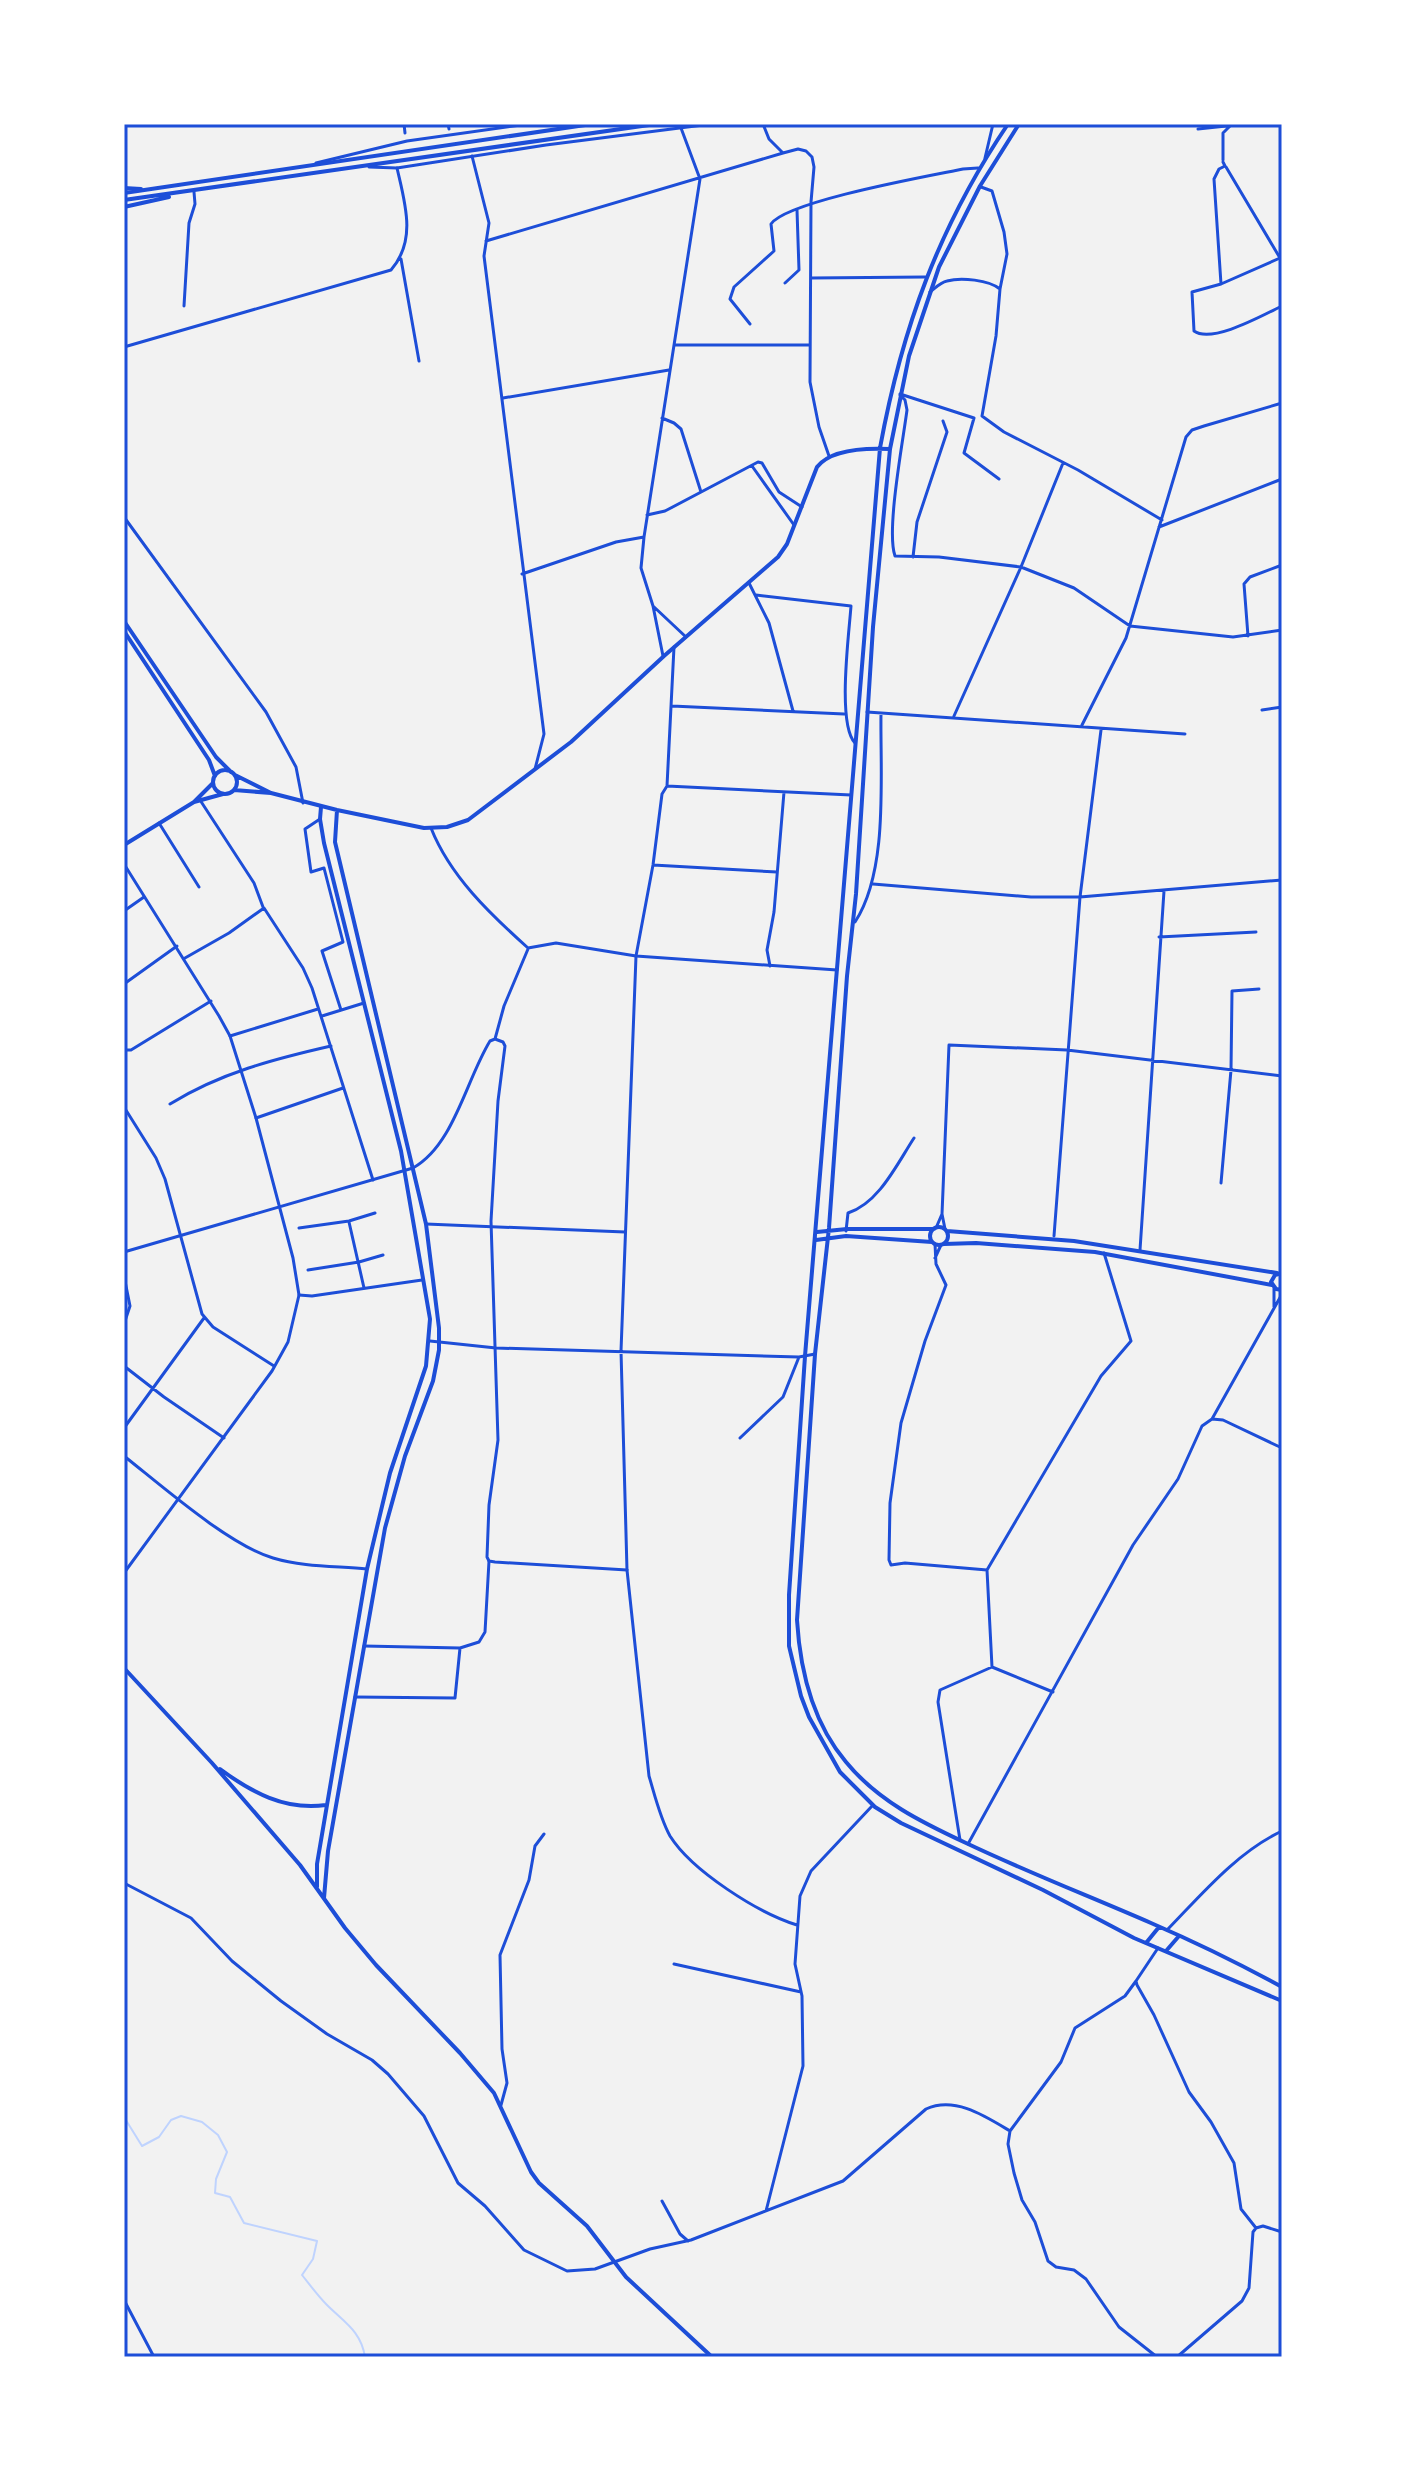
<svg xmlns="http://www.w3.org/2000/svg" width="1406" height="2481" font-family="'Golos Text',sans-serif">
<rect width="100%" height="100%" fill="#f2f2f2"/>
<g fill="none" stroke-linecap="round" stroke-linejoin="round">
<!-- stream -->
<path stroke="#bfd3fe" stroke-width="2" d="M124,2117L142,2146L159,2137L171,2120L181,2116L202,2122L218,2135L227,2152L216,2179L215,2193L230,2197L244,2223L317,2241L313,2259L302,2275C310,2285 318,2296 327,2305C344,2322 361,2331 365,2357"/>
<!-- minor -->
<path stroke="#1d4ed8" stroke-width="3" d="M404,124L405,133
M448,124L449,129
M763,124L769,139L783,153
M1198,129L1245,124
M472,156L489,223L484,256L544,734L535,769
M1223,160V133L1232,124
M1223,162L1225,166L1219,169L1214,179L1221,284L1192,292L1194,331C1212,344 1263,315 1282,306
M981,187L992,191L1004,232L1007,254L1000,289
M486,241L783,153L798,149L806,151L812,157L814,167L811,202L810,382L819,427L829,456
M401,259L419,361
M811,278L925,277
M785,283L799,270L797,210
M1221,284L1280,258L1226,167
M930,292C935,288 941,282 947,281C961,277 989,280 1000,289L996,336L982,416L1004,432L1078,470L1162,520
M184,306L189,223L195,204L194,192
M750,324L730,299L734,287L774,251L771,224C787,201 929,176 963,169L978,168
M675,345H809
M124,347L391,270C417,240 405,203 397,168
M900,394L974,418L964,453L999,479
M900,395L905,400L907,410C903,441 886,531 895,556L939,557L1021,567L1074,588L1130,626L1233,637L1282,630
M503,398L669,370
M662,418L674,423L681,429L701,492
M752,466L794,525
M647,515L665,511L758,462L762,463L779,492L802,507
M124,517L266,712L296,767L303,803
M1159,527L1282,479
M913,557L917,522L947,432L943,421
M522,574L616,542L644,537
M749,583L769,623L793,711
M756,595L851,606C849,634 837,724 855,743
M653,606L641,568L644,537L700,179L681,128
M1248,636L1244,584L1250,577L1282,565
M674,647L667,786L662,794L653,865L636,956L621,1351L627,1570L649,1776C655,1796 660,1818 670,1836C692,1871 758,1913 797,1925
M663,656L653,606L686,637
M672,706L844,714
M1262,710L1282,707
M867,712L1185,734
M954,716L1021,567L1063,463
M1082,725L1126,638L1186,437L1192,430L1204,426L1282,403
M667,786L851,795
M200,800L254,883L263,907
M320,819L305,829L311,872L324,868L343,942L322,951L341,1010
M159,823L199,887
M653,865L777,872
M873,884L1031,897H1080L1282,880
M124,911L144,897
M855,922C889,870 880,775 881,713
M1159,937L1256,932
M185,958L229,933L264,908L303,968L312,988L373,1180
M770,966L767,950L774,912L784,792
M124,984L177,946
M322,1016L364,1003
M230,1036L318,1009
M124,1050H131L211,1001
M170,1104C220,1073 274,1059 331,1046
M124,1107L156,1158L165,1179L202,1314L213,1327L274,1366
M256,1118L343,1088
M1221,1183L1231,1070L1232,991L1259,989
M942,1214L949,1045L1067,1050L1282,1076
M349,1222L364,1288
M426,1224L625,1232
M299,1228L349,1221L375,1213
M936,1228L942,1214L945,1229
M846,1231L848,1213C879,1203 897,1164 914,1138
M1054,1236L1080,897L1101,730
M935,1244L936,1264L946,1285L925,1341L901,1423L890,1503L889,1560L891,1565L905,1563L987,1570
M1140,1250L1164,891
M935,1258L941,1245
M308,1270L359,1262L383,1255
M124,1276L130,1306L124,1324
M1274,1287V1307
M299,1295L312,1296L422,1280
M430,1341L496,1348L799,1357
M124,1366L164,1397L224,1438
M1212,1419L1282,1294
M124,1428L204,1318
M740,1438L783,1397L799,1357L815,1354
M364,1646L460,1648L479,1642L485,1632L489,1561
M992,1667L987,1570L1101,1376L1131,1341L1104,1253
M355,1697L455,1698L460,1648
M960,1840L938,1702L940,1690L992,1667L1053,1692
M968,1844L1133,1545L1178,1479L1202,1426L1212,1419L1223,1420L1282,1448
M124,1883L191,1918L232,1961L281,2001L327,2034L372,2060L388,2074L424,2116L458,2183L485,2206L524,2250L567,2271L595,2269L650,2249L691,2240L843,2181L926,2109C955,2096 985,2116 1010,2131L1061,2062L1075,2028L1125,1996L1136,1981
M1167,1930C1201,1895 1237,1852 1282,1831
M1158,1948L1136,1981L1137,1985L1154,2015L1189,2092L1211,2122L1234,2163L1241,2209L1256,2228
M674,1964L801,1992
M501,2105L507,2083L502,2049L500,1955L529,1880L535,1846L544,1834
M1010,2131L1008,2144L1014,2173L1022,2200L1035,2222L1048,2261L1056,2267L1074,2270L1086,2279L1119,2327L1157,2357
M662,2201L680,2234L688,2241
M766,2211L803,2066L802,1996L795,1964L800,1896L811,1871L873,1805
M124,2300L154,2357
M1177,2357L1242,2301L1249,2288L1253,2232L1256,2228L1263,2226L1282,2232"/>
<!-- tertiary -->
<path stroke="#1d4ed8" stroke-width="3" d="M985,158L993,124
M316,163L407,141L528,124
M369,167L397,168L546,145L711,124
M431,828C450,876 490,914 528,948L556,943L636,956L837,970
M124,864L219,1016L230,1036L256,1118L293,1258L299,1295L288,1342L272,1371L124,1573
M495,1039L504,1006L528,949
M124,1252L413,1168C454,1145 466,1080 490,1041L495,1039L503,1042L505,1046L498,1101L491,1221L498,1440L489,1505L487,1557L489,1561L495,1562L627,1570
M124,1456C162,1486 229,1545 273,1558C303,1567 336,1566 367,1569"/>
<!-- secondary -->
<path stroke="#1d4ed8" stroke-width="4" d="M1008,124C939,226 902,328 880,448L805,1356L789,1595V1646L801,1696L809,1717L840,1772L875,1807L901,1823L1043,1890L1134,1938L1282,2001
M1019,124L980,186L939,267L909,356L890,449L873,627L856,894L847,976L829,1228L815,1354L797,1620C800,1670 813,1723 846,1762C878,1801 921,1822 966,1843C1027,1872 1089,1896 1151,1923C1195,1942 1240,1964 1282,1987
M124,621L216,757L231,772
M124,631L209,760L215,776
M213 782a12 12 0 1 1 24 0a12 12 0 1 1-24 0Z
M213,783L194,802L223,794
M234,790L271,793L235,775
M271,793L337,810L424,828L447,827L468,820L571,742L664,656L778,557L787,544L817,467C831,449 868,448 890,449
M124,845L194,802
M930 1236a9 9 0 1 1 18 0a9 9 0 1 1-18 0Z
M947,1231L1074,1241L1277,1273
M817,1232L847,1229H934
M816,1240L846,1236L932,1242
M944,1244L976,1243L1095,1252L1272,1285
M1282,1273L1275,1275L1271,1282L1276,1289L1282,1290
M124,1668L212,1763L300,1865L345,1928L376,1965L460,2053L494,2093L531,2172L539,2183L587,2226L626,2277L712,2357
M220,1769C251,1792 285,1811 326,1805
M317,1887V1864L367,1569L390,1473L426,1366L430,1319L401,1151L324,843L320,819L321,807
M324,1898L328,1851L385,1528L405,1456L433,1381L439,1350V1328L426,1224L335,842L337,810
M1146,1943L1159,1927
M1166,1951L1179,1936"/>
<!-- trunk -->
<path stroke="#1d4ed8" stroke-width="4" d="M124,188L141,189
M124,193L592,124
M124,200L656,124
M124,207L169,197"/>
</g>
<!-- border -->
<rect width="1406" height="2481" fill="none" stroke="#ffffff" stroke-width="252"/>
<rect x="126" y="126" width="1154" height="2229" fill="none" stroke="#1d4ed8" stroke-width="3"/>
</svg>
